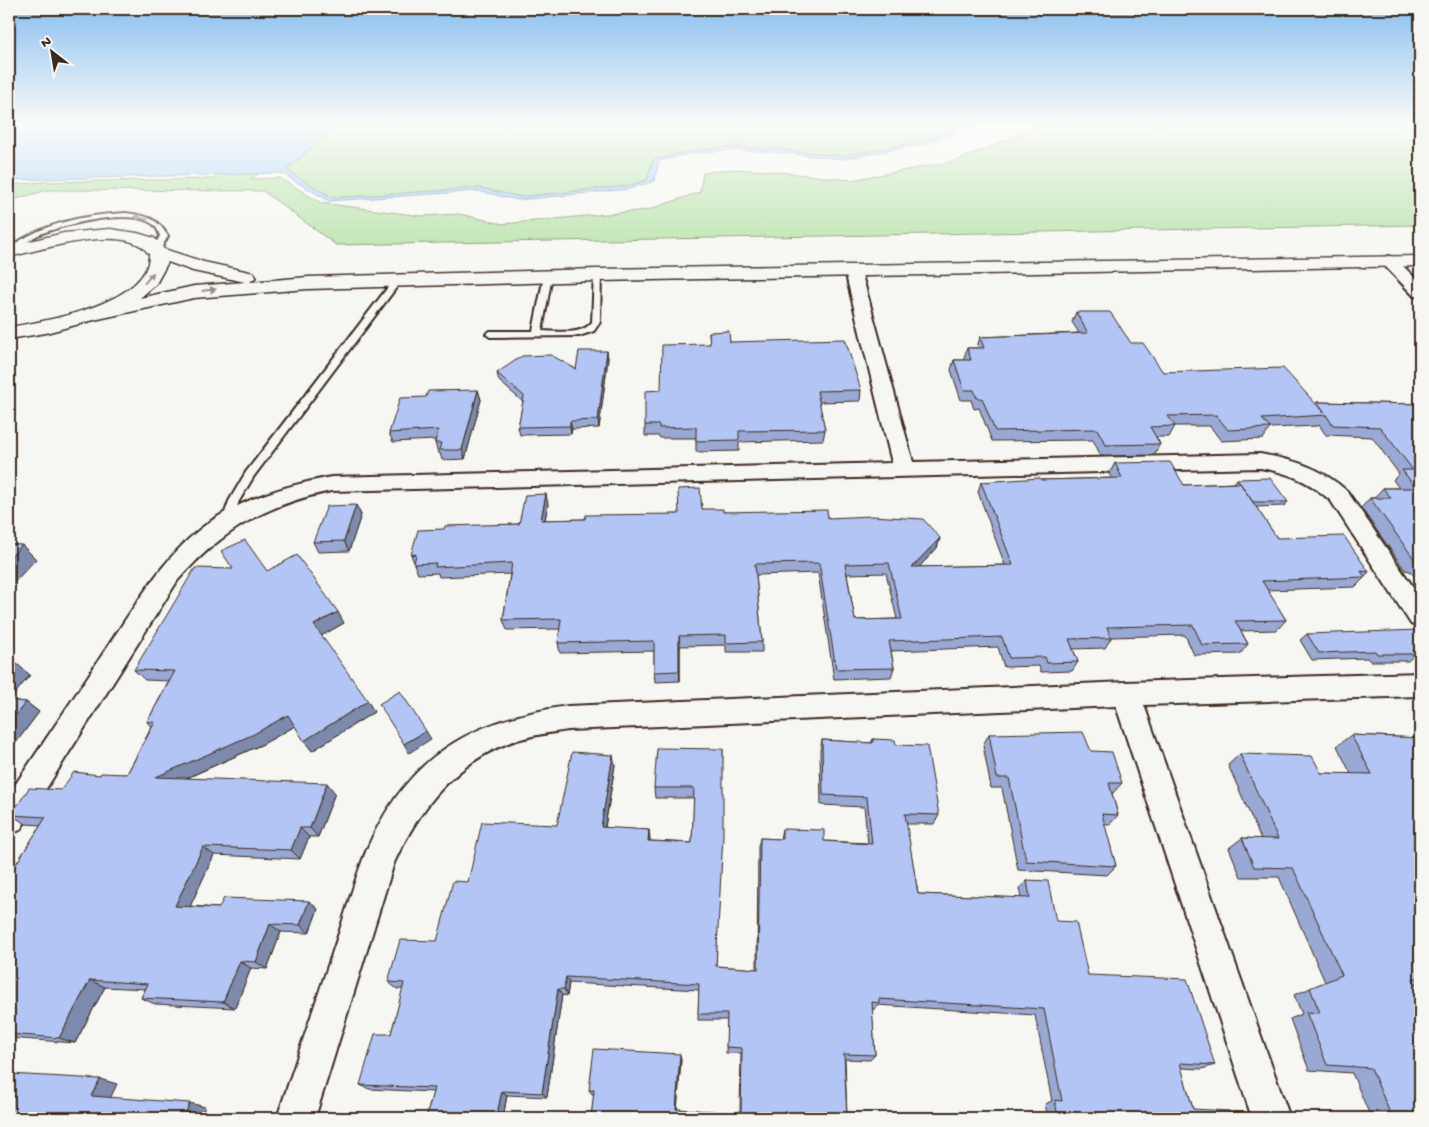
<svg xmlns="http://www.w3.org/2000/svg" width="1429" height="1127" font-family="'Gochi Hand',sans-serif">
<rect width="100%" height="100%" fill="#f6f6f2"/>
<filter id="ink" filterUnits="userSpaceOnUse"><feTurbulence type="fractalNoise" baseFrequency=".02" numOctaves="2"/><feDisplacementMap in="SourceGraphic" scale="10" xChannelSelector="R" yChannelSelector="G"/><feConvolveMatrix kernelMatrix="1 2 1 2 8 2 1 2 1" color-interpolation-filters="sRGB"/></filter>
<g filter="url(#ink)">
<!-- green -->
<path fill="#b1e1a1" stroke="#768660" d="M336,124H968L921,142L841,156L777,149L731,147L691,151L653,160L647,180L627,186L519,197L480,188L333,198L286,171Z
M1044,124H1420V225L336,245L263,191L48,190L9,201V185L42,182L216,179L214,171L9,127L272,166L250,179L280,178L321,203L421,216L459,214L503,224L648,210L700,192L703,173L733,169L770,171L851,180L956,161Z"/>
<!-- water -->
<path fill="#9ccffa" stroke="#758da2" d="M9,124H336L286,170L333,198L480,188L520,197L627,186L647,180L653,160L691,151L731,147L777,149L841,156L921,142L968,124H977L925,144L842,159L776,152L731,150L693,153L659,161L654,181L629,189L518,200L478,191L329,201L281,173L9,180Z"/>
<g fill="none" stroke-linecap="round" stroke-linejoin="round">
<!-- service casing -->
<g stroke="#3b2a1e" stroke-width="4">
<path id="service" d="M126,213C147,216 156,217 168,236L159,252L152,250L160,236C159,233 157,228 155,226C135,206 61,225 38,235C28,240 19,250 9,253V248C43,223 84,215 126,213Z
M594,273L601,275L600,322L594,331L579,336L490,337L486,334L490,331H533L544,276L548,274L552,276L542,331C557,331 582,336 592,322Z
M395,278L402,280L254,476L239,501L231,524H223L222,521L229,501L246,472Z"/>
</g>
<!-- minor casing -->
<g stroke="#3b2a1e" stroke-width="4">
<path id="minor" d="M1389,256L1395,258L1420,283V297L1414,296L1383,264L1381,261L1383,258Z
M853,266L859,268L861,271L913,462L1260,454C1295,460 1320,467 1347,491L1420,597V627L1411,624L1331,501C1309,481 1290,473 1260,468L331,491C265,505 222,530 178,580L20,830L9,835V794C41,746 74,698 106,649C138,602 166,551 214,519C250,496 290,485 331,477L892,463L845,271L847,268Z
M1420,673V696L1144,705L1290,1118H1252L1116,706L568,730C548,733 527,736 508,743C452,765 418,811 394,863L315,1118H277C297,1058 317,998 337,939C347,909 355,878 367,849C408,756 470,720 568,706L1126,682Z"/>
</g>
<!-- secondary casing -->
<g stroke="#3b2a1e" stroke-width="3">
<path id="secondary" d="M110,229L137,233L154,238L164,249L204,262L254,273L256,277L250,282L308,277L597,269L1420,256V266L597,281L308,289L194,298L94,320L46,333L9,339V327C45,322 151,303 149,254C147,252 144,248 141,246C112,227 40,250 9,257V246L64,233ZM168,262L193,271L245,282L194,286L140,298L156,284Z"/>
</g>
<!-- service -->
<use href="#service" fill="#f6f6f2" fill-rule="evenodd"/>
<!-- minor -->
<use href="#minor" fill="#f6f6f2" fill-rule="evenodd"/>
<!-- secondary -->
<use href="#secondary" fill="#f6f6f2" fill-rule="evenodd"/>
</g>
<!-- wall -->
<path fill="#9aa9d3" stroke="#3b2a1e" fill-rule="evenodd" d="M1076,312L1131,343L1163,372L1315,404L1317,402L1420,404V583L1410,571L1405,570L1361,508L1370,498H1374L1383,488H1399L1393,480L1399,474L1372,437L1326,435L1319,425L1318,426L1270,428L1263,439L1221,441L1210,426H1175L1169,437H1156L1160,444L1154,455L1101,456L1093,440L992,441L979,408L974,409L971,400H961L951,370L954,360H964V358L967,348H977L980,337L1079,333L1072,322Z
M709,332L730,342L861,390L860,401L819,402L825,430L823,440L739,442V451L696,452V438H660L659,436H645V425L661,390L710,344Z
M607,351L608,359L599,428L572,429L571,434L520,435L518,427L523,402L499,381L497,373L576,369Z
M478,390L481,400L465,459L442,460L440,453H438L435,443V440L393,442L389,433L426,397Z
M1115,463L1184,485L1234,483L1237,479L1288,502L1284,506L1256,507L1277,538L1369,572L1365,576V577L1355,587L1267,590L1286,620L1277,630L1241,631L1248,644L1240,654L1194,655L1185,635L1111,637V638L1105,648L1073,649L1078,662L1072,671L1041,672L1039,666L1004,667L998,647L891,651L894,668L891,677L834,679L818,573L756,575L762,642V652H726V645L680,646V681L655,682L654,672V651L560,653L558,643L560,629L507,630L503,620L510,574L439,577L438,573L418,574L414,564V562L411,555L444,529L519,524L548,504L545,520L585,519L679,514L702,509L723,512L828,518L940,538L937,548L919,567L1005,565L978,492L981,482L1112,478L1109,474ZM886,573L897,619L855,620L847,574Z
M356,505L361,515L349,551L318,552L313,542Z
M267,571L344,623L321,636L374,712L312,751L295,726L263,744L187,778L335,793L318,837H309L300,859L214,855L190,906L219,908L318,909L309,933L281,932L267,969L251,968L235,1008L155,1004L141,998L145,989L105,987L75,1043L9,1038V875L41,825L26,824L11,815L61,790L100,775L127,774L152,726L147,722L169,681L145,680L134,670Z
M1307,634L1420,650L1408,661H1370L1367,658L1312,660L1300,640Z
M9,663L30,675L9,700L26,702L39,712L15,744L9,743Z
M989,734L1091,751L1122,783L1113,793H1112L1118,815L1110,824H1104L1116,866L1107,875L1018,870L1002,788H991L983,745Z
M1351,735L1420,738V985H1416L1420,1118H1371L1352,1073L1309,1070L1290,1019L1302,1014L1294,995L1325,982L1279,877H1241L1229,848L1242,838L1261,839L1228,765L1240,754L1321,773L1351,774L1337,746Z
M873,739L896,745L939,815L934,824H906L918,894L1021,898L1019,888L1027,880L1056,921L1088,975L1215,1065L1202,1069L1181,1068L1193,1109L1232,1118H1048L1045,1104L1052,1101L1035,1015L877,1005L875,1009H872L875,1055L870,1060L845,1059L847,1118H591L594,1094H592L589,1090L681,1059L677,1109L740,1113L741,1053H726L727,1020H698L699,990L569,983L567,996L562,995L547,1097L507,1095L503,1118H426L433,1092L369,1089L360,1085L391,1034L403,989H397L388,982L437,941L468,882L557,825L615,765L605,828L649,830L650,841L692,843L694,798H655L654,788L723,749L716,966L757,969L758,847L760,838L780,839L782,829L824,841L868,843L864,807L821,805L820,751L822,740L871,743Z"/>
<!-- shaded-wall -->
<path fill="#7d8aac" stroke="#3b2a1e" d="M607,351L608,359L599,428L598,420Z
M478,390L481,400L465,459L462,450Z
M570,421L572,429L571,434L570,426Z
M546,494L548,504L543,530L541,520Z
M356,505L361,515L349,551L344,541Z
M940,538L937,548L910,577L912,567Z
M22,545L36,559L9,588V558Z
M338,612L344,623L321,636L314,625Z
M679,636L680,646V681L679,671Z
M17,664L30,675L9,701V674Z
M368,701L374,712L312,751L304,741Z
M26,702L39,712L15,744L9,740V723Z
M288,715L297,725L263,744L168,786L156,777Z
M426,731L431,739L409,753L404,744Z
M613,755L615,765L603,837L601,827Z
M327,783L335,793L318,837L310,828Z
M300,828L309,837L300,859L291,850Z
M649,830L650,839V850L648,841Z
M203,847L214,855L187,913L175,906Z
M309,901L318,909L309,933L300,925Z
M270,924L281,932L267,969L256,962Z
M240,961L251,968L235,1008L223,1002Z
M566,977L569,983L567,996L564,989Z
M90,980L105,987L75,1043L59,1038Z
M558,989L562,995L547,1097L542,1093Z
M680,1054L681,1059L677,1112L676,1109Z
M100,1079L117,1084L109,1101L91,1096Z
M502,1091L507,1095L503,1118H496Z
M190,1103L205,1107L200,1118H183Z"/>
<!-- building -->
<path fill="#b3c5f5" stroke="#3b2a1e" fill-rule="evenodd" d="M1076,312H1110L1131,343H1143L1163,372L1283,368L1326,415L1262,419L1270,428L1228,430L1216,415L1168,416L1175,426L1150,427L1160,444L1106,445L1097,429L995,431L982,398H977L974,390H964L954,360H971L967,348H984L980,337L1088,333Z
M729,331L730,342L845,339L861,390L817,391L825,430L739,431V440L696,441V427L659,428V425H645V391L661,390L662,345L710,344L709,332Z
M579,351H607L598,420L570,421V426L518,427L524,396L497,373L522,356L551,355L576,369Z
M478,390L462,450H439L441,443H435L438,430L389,433L400,398L426,397L428,391Z
M1317,402L1420,404V560H1415L1370,498H1391L1383,488H1416L1402,470H1413L1380,427L1333,425Z
M1170,462L1184,485L1240,483L1277,538L1344,536L1369,572L1361,571L1365,577L1262,581L1286,620L1235,621L1248,644L1202,645L1193,625L1107,627L1111,638L1069,639L1078,662L1047,663L1045,657L1009,658L1002,637L889,641L894,668L836,669L819,563L755,564L762,642L726,643V635L679,636V671L654,672V641L558,643L561,619L503,620L512,563L435,567L436,563L414,564L416,554L411,555L418,530L444,529L445,526L519,524L525,495L546,494L541,520L585,519L586,515L679,514L678,489L700,488L702,509H723V512L827,510L828,518L872,516L923,519L940,538L912,567L1013,565L981,482L1040,478L1041,480L1122,478L1115,463ZM889,563L902,619L855,620L845,564Z
M1270,478L1288,502H1253L1237,479Z
M356,505L344,541L313,542L327,506Z
M245,540L267,571L297,555L338,612L314,625L368,701L304,741L288,715L254,734L156,777L327,783L310,828H300L291,850L203,847L175,906L219,908L224,898L309,901L300,925L270,924L256,962L240,961L223,1002L141,998L148,984L90,980L59,1038L9,1034V927L13,921H9V875L46,817L11,815L29,788L61,790L74,772L100,775L101,773L127,774L155,722H147L175,671L134,670L195,568L233,569L221,551Z
M9,544L22,545L9,558Z
M1420,630V650H1413L1416,654H1377L1375,651L1319,653L1307,634Z
M9,663L17,664L9,674Z
M400,691L426,731L404,744L379,704Z
M9,700L26,702L9,723Z
M1083,732L1091,751L1112,752L1122,783H1109L1118,815L1102,814L1116,866L1026,861L1009,778H997L989,734Z
M1351,735L1420,738V978H1413L1420,993V1118H1392L1371,1068L1327,1065L1306,1012L1320,1013L1310,988L1342,975L1293,868L1254,867L1242,838L1278,839L1240,754L1312,756L1321,773L1372,774Z
M873,739L895,740L896,745L927,746L939,815L905,814L918,894L1030,898L1027,880L1048,881L1056,921L1076,922L1088,975L1187,979L1215,1065L1180,1063L1193,1109L1229,1111L1232,1118H1058L1055,1100L1062,1101L1044,1009L879,999V1003L872,1002L875,1055L844,1054L847,1118H591L594,1090H589L594,1049L680,1054L676,1109L741,1113L742,1048L726,1047L727,1014H698L699,984L566,977L564,989H558L542,1093L502,1091L496,1118H426L434,1088L360,1085L375,1034H391L404,983L388,982L400,940L437,941L453,881L468,882L482,822L557,825L572,752L613,755L601,827L649,830L648,841L692,843L694,788H654L657,748L723,749V836L716,966L758,969L760,838L782,839V829L824,830V841L872,844L867,797L823,795L822,740L873,743Z
M9,1074L100,1079L91,1096L190,1103L183,1118H9Z"/>
<!-- one-way arrows -->
<defs><path id="oneway-solid" d="M-6-.8H1V-3.2L6.5 0L1 3.2V.8H-6Z" transform="scale(1.25)"/></defs>
<g fill="#989088">
<use href="#oneway-solid" transform="translate(141 218) rotate(-168)"/>
<use href="#oneway-solid" transform="translate(149 278) rotate(-49)"/>
<use href="#oneway-solid" transform="translate(209 290) rotate(-7)"/>
</g>
</g>
<!-- sky -->
<linearGradient id="sky" x2="0" y2="1"><stop stop-color="#89bfef"/><stop offset="0.44" stop-color="#fbfbf9"/><stop offset="1" stop-color="#fbfbf9" stop-opacity="0"/></linearGradient>
<rect width="1429" height="282" fill="url(#sky)"/>
<!-- margin -->
<rect width="1429" height="1127" fill="none" stroke="#f6f6f2" stroke-width="30"/>
<rect x="15" y="15" width="1399" height="1097" fill="none" stroke="#3b2a1e" stroke-width="2" filter="url(#ink)"/>
<!-- north arrow -->
<g transform="translate(52 52) rotate(329)" stroke="#f6f6f2" stroke-width="4" paint-order="stroke">
<path d="M0-4L9 19L0 12L-9 19Z" fill="#3b2a1e"/>
<text y="-8" font-size="14" font-weight="bold" text-anchor="middle" fill="#3b2a1e">N</text>
</g>
</svg>
